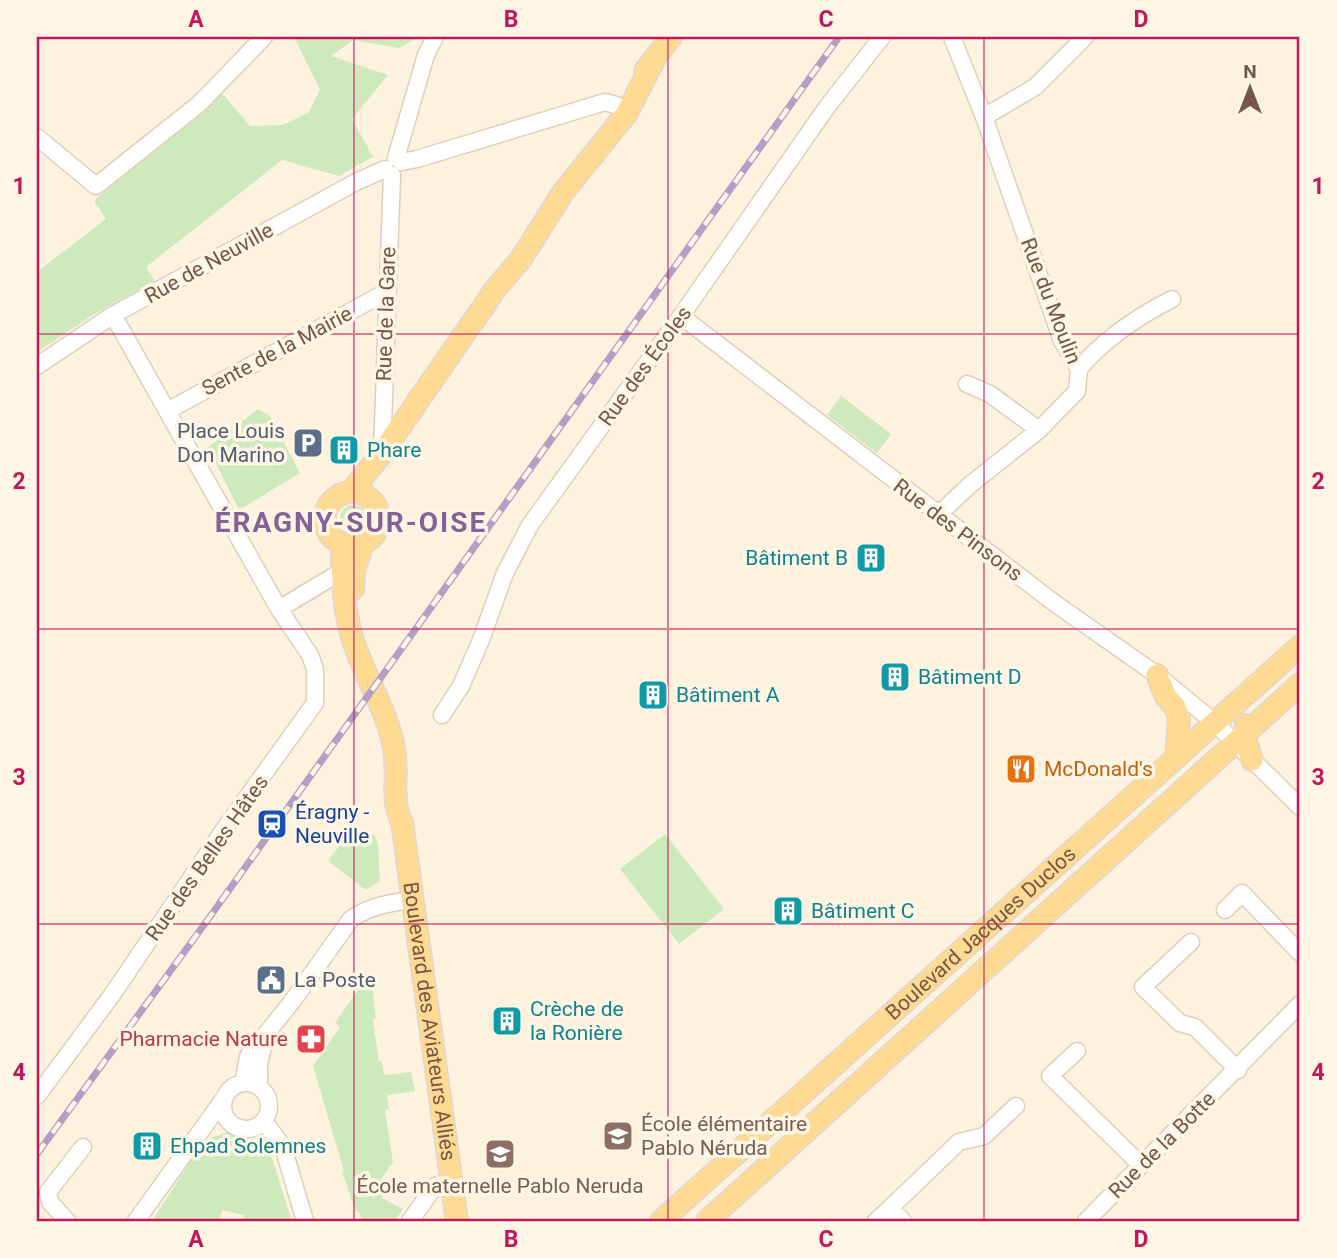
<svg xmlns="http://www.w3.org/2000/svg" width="1337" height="1258" font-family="Roboto,sans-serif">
<rect width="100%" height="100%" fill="#fdf2de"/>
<!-- green -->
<path fill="#ceeabd" d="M294,37H418L399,48L353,40L331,56L388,75L352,119L373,157L339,176L282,160L146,267L155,281L96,313L37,352V272L106,219L94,201C136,164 180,130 220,91L250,126L283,125L309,112L320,90Z
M841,396L891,434L877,453L827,415Z
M258,409L270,416L300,473L239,510L208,447Z
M340 518a13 13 0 1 1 26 0a13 13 0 1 1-26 0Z
M374,834L378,844L380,881L366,890L328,861L345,838Z
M665,834L724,909L679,944L620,869Z
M369,983L370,989L373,990L376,1018L373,1019L379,1062L382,1061L384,1075L411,1072L415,1091L387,1095L389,1109L385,1110L393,1162L374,1189L383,1195L382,1198L403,1209L395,1221H362L359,1212H356L342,1172L344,1171L313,1066L340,1027L335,1023L362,984Z
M228,1132L252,1140L272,1158L292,1221H243L244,1215L222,1210L219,1221H152L199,1148L211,1138Z"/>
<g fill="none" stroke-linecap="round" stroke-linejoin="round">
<!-- minor casing -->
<g stroke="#e1ceba" stroke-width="19">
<path id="minor" d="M984,117L1035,87L1085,37
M37,137L96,186L199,104L264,37
M396,158L426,55L435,37
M401,162L417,159L605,102L616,105
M681,316L1053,602L1157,675L1215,723L1300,807
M37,366L113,315L356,182L385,169
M1079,369C1103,340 1139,316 1172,299
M967,384L990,394L1039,430
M167,411L388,291
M382,453L392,175
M938,515L971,484L1039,430L1077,391L1079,369L1062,341L984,117L952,37
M279,609L342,571
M442,715L461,686L481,640L505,573L530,525L681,316L827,107L882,37
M1225,910L1242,893L1300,953
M1191,942L1143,987L1180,1023L1195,1027L1238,1070
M1077,1051L1050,1076L1141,1165
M223 1106a23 23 0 1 1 46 0a23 23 0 1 1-46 0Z
M243,1083L248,1057L254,1047L266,1034L291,1003L351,919C370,906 389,903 411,900
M259,1086V1063L265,1040
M37,1096L112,995L225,828L315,703V669L310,655L279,609L113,315
M264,1121L283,1147L305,1221
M890,1208L959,1142L984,1136L1016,1106
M67,1221L50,1202L48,1192L83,1147
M136,1221L223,1100
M410,1221L435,1186L451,1181
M876,1221L890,1208L903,1221
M1086,1221L1300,1004"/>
</g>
<!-- major casing -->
<g stroke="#ded7d3" stroke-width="24">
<g id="major">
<path d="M645,71L671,37"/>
<path d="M351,492L382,453L497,287L521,259L564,191L627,113L653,62"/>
<circle cx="352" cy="519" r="27"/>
<path id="s1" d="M342,543C342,573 343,604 351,634C362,673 387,708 394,749C399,774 390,800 402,822L457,1221"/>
<path d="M353,589L354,571L363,543"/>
<path d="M1157,675L1166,697L1175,707L1179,718L1176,758"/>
<path d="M1246,725V743L1252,760"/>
<path id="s2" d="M661,1221L1300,646"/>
<path d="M707,1221L1300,684"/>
</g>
</g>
<!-- minor -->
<use href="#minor" stroke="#fff" stroke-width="16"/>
<!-- major -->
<use href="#major" stroke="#ffda93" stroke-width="21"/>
<!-- rail casing -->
<g stroke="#b49ec5" stroke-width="7">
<path id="rail" d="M37,1154L209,918L839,37"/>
</g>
<!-- rail -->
<use href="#rail" stroke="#fff6e5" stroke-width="4.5" stroke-dasharray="13" stroke-linecap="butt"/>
</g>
<!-- grid -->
<path fill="none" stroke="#c2185b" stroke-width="2" stroke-opacity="0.55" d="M354,37V1221M668,37V1221M984,37V1221M37,334H1300M37,629H1300M37,924H1300"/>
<!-- icons -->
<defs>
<g id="parking-square" transform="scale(1.575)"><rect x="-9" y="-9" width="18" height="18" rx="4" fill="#5c6f8a" stroke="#fff6e5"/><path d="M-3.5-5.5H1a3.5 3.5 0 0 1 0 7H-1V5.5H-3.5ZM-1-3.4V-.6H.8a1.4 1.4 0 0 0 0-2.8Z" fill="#fff"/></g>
<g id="building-square" transform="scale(1.575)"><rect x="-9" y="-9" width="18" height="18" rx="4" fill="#0f9aa8" stroke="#fff6e5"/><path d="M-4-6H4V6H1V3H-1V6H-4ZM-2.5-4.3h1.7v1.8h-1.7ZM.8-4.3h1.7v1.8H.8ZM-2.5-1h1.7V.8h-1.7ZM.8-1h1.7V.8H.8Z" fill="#fff"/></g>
<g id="restaurant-square" transform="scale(1.575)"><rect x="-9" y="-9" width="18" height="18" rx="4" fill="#e8710a" stroke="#fff6e5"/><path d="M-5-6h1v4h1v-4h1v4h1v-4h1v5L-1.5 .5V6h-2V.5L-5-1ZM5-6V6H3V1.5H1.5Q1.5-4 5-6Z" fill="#fff"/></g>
<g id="station-square" transform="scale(1.575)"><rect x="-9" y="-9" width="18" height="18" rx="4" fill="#1a4fb4" stroke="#fff6e5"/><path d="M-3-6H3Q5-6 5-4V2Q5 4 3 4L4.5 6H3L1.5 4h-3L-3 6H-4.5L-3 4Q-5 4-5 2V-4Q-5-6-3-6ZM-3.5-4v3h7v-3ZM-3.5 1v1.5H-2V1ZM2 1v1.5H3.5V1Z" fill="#fff"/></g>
<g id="civic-square" transform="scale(1.575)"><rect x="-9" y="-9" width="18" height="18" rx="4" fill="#5c6f8a" stroke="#fff6e5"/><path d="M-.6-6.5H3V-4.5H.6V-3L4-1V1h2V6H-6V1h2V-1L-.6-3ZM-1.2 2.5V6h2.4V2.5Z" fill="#fff"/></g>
<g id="pharmacy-square" transform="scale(1.575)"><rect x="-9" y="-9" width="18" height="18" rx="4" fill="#e0444e" stroke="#fff6e5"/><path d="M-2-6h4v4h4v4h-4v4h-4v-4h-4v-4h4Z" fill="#fff"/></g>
<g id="school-square" transform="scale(1.575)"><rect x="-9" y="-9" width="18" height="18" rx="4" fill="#8d6e63" stroke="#fff6e5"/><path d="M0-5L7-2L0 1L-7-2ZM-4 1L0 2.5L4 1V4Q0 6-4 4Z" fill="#fff"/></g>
</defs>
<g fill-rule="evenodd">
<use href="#parking-square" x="308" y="443"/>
<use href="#building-square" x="344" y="450"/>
<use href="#building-square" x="871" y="558"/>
<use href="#building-square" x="895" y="677"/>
<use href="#building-square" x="653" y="695"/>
<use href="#restaurant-square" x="1021" y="769"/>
<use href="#station-square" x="272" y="824"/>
<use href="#building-square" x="788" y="911"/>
<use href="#civic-square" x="271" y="980"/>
<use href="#building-square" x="507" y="1021"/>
<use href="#pharmacy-square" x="311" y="1039"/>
<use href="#school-square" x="618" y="1136"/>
<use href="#building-square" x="147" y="1146"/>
<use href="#school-square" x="500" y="1154"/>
</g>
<g text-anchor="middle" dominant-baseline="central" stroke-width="7" stroke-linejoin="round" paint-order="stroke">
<!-- street labels -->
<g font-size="21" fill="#745746" stroke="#fff6e5">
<text transform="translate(209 263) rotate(-29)">Rue de Neuville</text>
<text transform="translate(1051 301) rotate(69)">Rue du Moulin</text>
<text transform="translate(386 314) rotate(-88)">Rue de la Gare</text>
<text transform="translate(277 351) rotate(-28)">Sente de la Mairie</text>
<text transform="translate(645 366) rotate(-54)">Rue des Écoles</text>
<text transform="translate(958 530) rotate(37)">Rue des Pinsons</text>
<text transform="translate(207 858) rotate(-55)">Rue des Belles Hâtes</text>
<text stroke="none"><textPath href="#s2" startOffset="430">Boulevard Jacques Duclos</textPath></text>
<text stroke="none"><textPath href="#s1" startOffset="490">Boulevard des Aviateurs Alliés</textPath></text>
<text transform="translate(1162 1145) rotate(-45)">Rue de la Botte</text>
</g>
<!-- service labels -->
<g font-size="21" fill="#4e5e75" stroke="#fff6e5" text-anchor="end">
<text x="285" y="431">Place Louis<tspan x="285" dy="24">Don Marino</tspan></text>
<text x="294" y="980" text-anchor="start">La Poste</text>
</g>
<!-- culture labels -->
<g font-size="21" fill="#0d838f" stroke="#fff6e5" text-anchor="start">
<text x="367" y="450">Phare</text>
<text x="848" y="558" text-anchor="end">Bâtiment B</text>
<text x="918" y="677">Bâtiment D</text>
<text x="676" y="695">Bâtiment A</text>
<text x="811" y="911">Bâtiment C</text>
<text x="530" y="1009">Crèche de<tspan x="530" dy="24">la Ronière</tspan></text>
<text x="170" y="1146">Ehpad Solemnes</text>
</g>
<!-- food labels -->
<g font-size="21" fill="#c56008" stroke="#fff6e5" text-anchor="start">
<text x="1044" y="769">McDonald's</text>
</g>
<!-- transit labels -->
<g font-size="21" fill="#164399" stroke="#fff6e5" text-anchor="start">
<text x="295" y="812">Éragny -<tspan x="295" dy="24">Neuville</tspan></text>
</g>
<!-- health labels -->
<g font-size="21" fill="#be3a42" stroke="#fff6e5" text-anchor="end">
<text x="288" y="1039">Pharmacie Nature</text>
</g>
<!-- education labels -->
<g font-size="21" fill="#785e54" stroke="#fff6e5" text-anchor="start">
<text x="641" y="1124">École élémentaire<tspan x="641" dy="24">Pablo Néruda</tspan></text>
<text x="500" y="1186" text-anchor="middle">École maternelle Pablo Neruda</text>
</g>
<!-- district labels -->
<g font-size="28" font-weight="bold" letter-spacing="2" fill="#866198" stroke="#fff6e5">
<text x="351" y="522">ÉRAGNY-SUR-OISE</text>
</g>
</g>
<!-- border -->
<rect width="1337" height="1258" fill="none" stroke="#fff6e5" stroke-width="77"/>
<!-- north arrow -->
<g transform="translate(1250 88)" stroke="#fff6e5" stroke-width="5" paint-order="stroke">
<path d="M0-5L12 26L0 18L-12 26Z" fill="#745746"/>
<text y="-10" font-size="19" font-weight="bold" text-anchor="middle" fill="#745746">N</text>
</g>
<rect x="38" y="38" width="1260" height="1182" fill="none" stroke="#c2185b" stroke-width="2.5"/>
<g font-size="23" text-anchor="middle" font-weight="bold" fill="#c2185b">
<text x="196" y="27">A</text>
<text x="511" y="27">B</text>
<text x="826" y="27">C</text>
<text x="1141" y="27">D</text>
<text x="19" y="194">1</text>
<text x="1318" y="194">1</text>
<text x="19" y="489">2</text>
<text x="1318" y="489">2</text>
<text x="19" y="785">3</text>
<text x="1318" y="785">3</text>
<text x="19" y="1080">4</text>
<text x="1318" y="1080">4</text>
<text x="196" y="1247">A</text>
<text x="511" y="1247">B</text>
<text x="826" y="1247">C</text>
<text x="1141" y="1247">D</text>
</g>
</svg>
